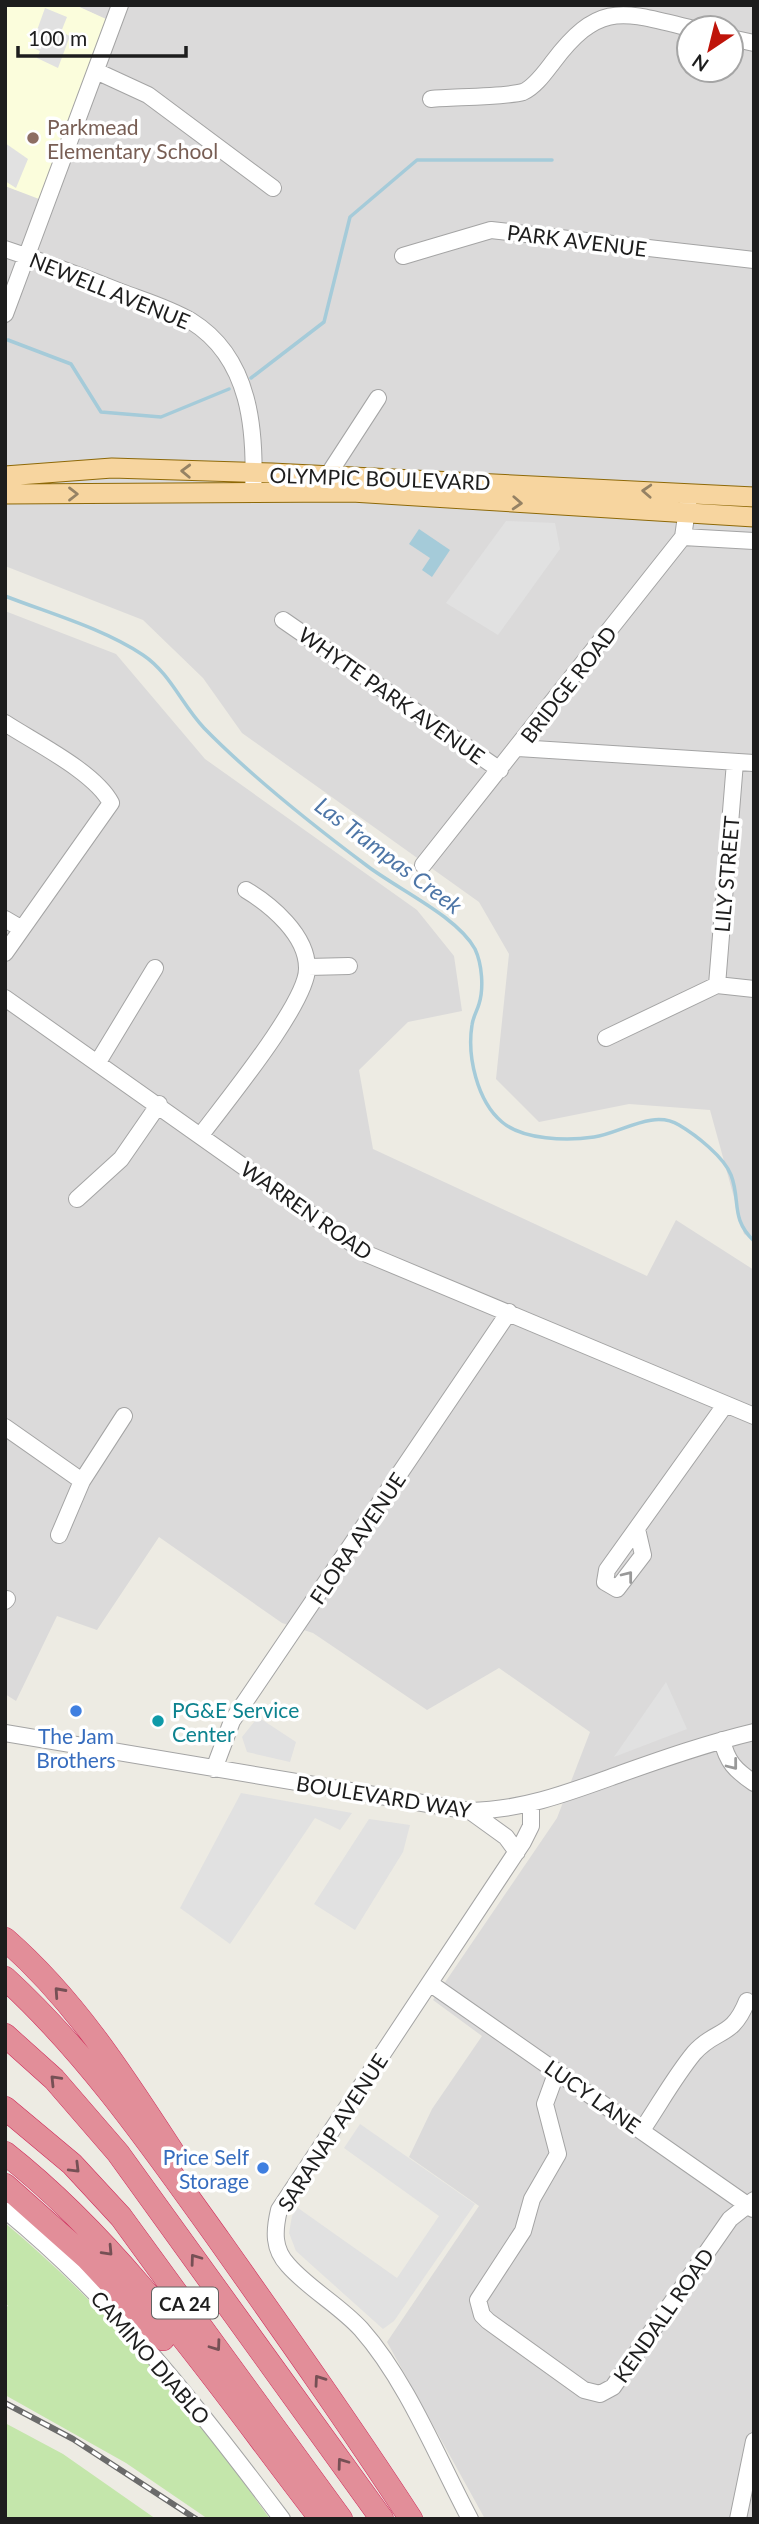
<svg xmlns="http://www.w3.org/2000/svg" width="759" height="2524" font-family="Lato,sans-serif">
<rect width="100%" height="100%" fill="#edebe3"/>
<!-- residential -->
<path fill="#dbdada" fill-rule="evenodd" d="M75,5H754V1240L744,1234L710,1110L629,1104L539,1122L496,1079L509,954L479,902L242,733L203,678L143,620L5,566V186L39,198L105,19ZM689,28H731V70H689Z
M5,611L116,654L205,759L417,910L454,956L462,1011L408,1022L359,1070L373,1149L647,1276L676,1220L754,1270V2519H485L387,2342L479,2206L409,2157L432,2109L482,2036L433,2000L557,1818L590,1732L499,1668L427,1710L313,1633L282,1623L159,1537L97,1630L57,1616L16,1701L5,1694Z"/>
<!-- education -->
<path fill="#fbfddc" d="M5,5H75L106,19L39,199L5,186Z"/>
<!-- grass -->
<path fill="#c4e6ab" d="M5,2223C108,2309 193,2410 270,2519H208L126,2463L5,2395V2311L8,2305H5Z
M5,2423L63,2454L156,2519H5Z"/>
<!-- parking -->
<path fill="#e1e1e1" d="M45,8L67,17L61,32L70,36L58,68L37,58L40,51L31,47Z
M5,143L28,159L16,188L5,181Z
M506,521L555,523L560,549L498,635L446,603Z
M666,1682L687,1729L614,1757Z
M258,1717L296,1742L290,1762L247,1752L242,1737Z
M241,1793L352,1813L340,1830L315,1818L230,1944L180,1908Z
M369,1819L410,1825L403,1852L355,1930L314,1904Z
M360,2124L475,2204L394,2321L383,2329L296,2251L289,2233L292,2216L298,2208L397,2278L439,2216L344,2148Z"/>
<!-- water -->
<path fill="#a5cbd9" d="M419,529L450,550L432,577L422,570L430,558L409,544Z"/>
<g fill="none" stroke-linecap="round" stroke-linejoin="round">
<!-- stream -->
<path stroke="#a5cbd9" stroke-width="3.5" d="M8,340L71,364L101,412L161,417L229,389
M251,378L324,322L350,217L417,160H552
M5,596C51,614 102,628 143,655C170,673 182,705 204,728C253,778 310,823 366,865C397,889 457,916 475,949C482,964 484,988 479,1004C477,1011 473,1017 472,1025C467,1056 477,1101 502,1122C523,1140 567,1141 594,1137C621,1133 653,1109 679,1125C696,1135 724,1157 731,1175C741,1201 730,1218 754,1241"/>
<!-- minor casing -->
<g stroke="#a4a4a4" stroke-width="18">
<path id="minor" d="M731,38L754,43
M96,71L148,95L273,188
M431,99C451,97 506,97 523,92C535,87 546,71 553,62C600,0 623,12 690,28
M5,249C44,262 83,277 121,292C145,301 169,308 191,321C251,358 256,431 253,494
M403,256L491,230L754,260
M5,314L120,5
M328,475L378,398
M683,537L754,541
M283,620L500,770
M5,723C34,742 95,772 111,803L5,953
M518,748L754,763
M423,865L679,542L683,537L688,503
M5,919L22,929
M308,967L349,966
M717,985L735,762
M5,998L367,1254L754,1416
M606,1038L717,985L754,989
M98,1062L155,968
M201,1135C224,1104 308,1002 307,968C307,935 271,905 246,890
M77,1199L121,1159L159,1104
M5,1427L82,1481
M637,1529L643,1555L617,1589L605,1582L607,1570L725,1405
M59,1535L82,1481L124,1416
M5,1601L7,1599
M5,1733L470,1811C524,1810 570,1792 620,1774C665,1758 708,1743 754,1732
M722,1740C727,1762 735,1770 754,1783
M214,1769L232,1721L509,1312
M470,1811L506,1837L517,1852
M431,1984L753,2209
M557,2071L545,2104L558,2154L532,2199L523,2231L478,2300L482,2315L488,2321L584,2390L600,2394L613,2387L730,2219L754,2200
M642,2130C659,2105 675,2076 694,2053C716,2028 732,2039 747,2001
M5,2210C114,2299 198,2407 282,2519
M470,2519C437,2457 407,2381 361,2329C339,2305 309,2289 288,2265C273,2249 274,2231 279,2210L523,1842L531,1826V1805
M738,2519L754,2441"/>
</g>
<!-- major casing -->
<g stroke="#8e6907" stroke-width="21">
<path id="major" d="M5,476L112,468L272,473L754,497
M5,494L352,492L754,517"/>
</g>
<!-- highway casing -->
<g stroke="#cf2c5b" stroke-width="24">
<path id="highway" d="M5,1939C75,2000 124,2077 174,2154
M5,1978C88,2054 153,2148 219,2240C284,2332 349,2424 411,2519
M5,2035L54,2079L118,2153L382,2519
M5,2108L72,2164L121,2217L341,2519
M5,2153C132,2253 223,2393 321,2519
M5,2185L87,2258L163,2339"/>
</g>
<!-- minor -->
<use href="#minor" stroke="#fff" stroke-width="16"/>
<!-- major -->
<use href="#major" stroke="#f7d59f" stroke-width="19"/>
<!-- highway -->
<use href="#highway" stroke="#e28e99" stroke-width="23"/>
<!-- rail casing -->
<g stroke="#6b6b6b" stroke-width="6">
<path id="rail" d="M5,2403L73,2439L196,2519"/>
</g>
<!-- rail -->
<use href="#rail" stroke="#fff" stroke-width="3.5" stroke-dasharray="10" stroke-linecap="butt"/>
</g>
<!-- one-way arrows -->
<defs><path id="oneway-chevron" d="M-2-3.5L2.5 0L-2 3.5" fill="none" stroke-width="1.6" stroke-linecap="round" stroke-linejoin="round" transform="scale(1.75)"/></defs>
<g stroke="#958264">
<use href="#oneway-chevron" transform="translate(186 471) rotate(-178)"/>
<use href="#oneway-chevron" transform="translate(647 491) rotate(-177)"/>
<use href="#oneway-chevron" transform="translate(73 494)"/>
<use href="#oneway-chevron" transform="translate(517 503) rotate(3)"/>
</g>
<g stroke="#999">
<use href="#oneway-chevron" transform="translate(628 1576) rotate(-52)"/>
<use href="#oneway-chevron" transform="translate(733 1765) rotate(52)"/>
</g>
<g stroke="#765055">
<use href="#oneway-chevron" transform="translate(59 1992) rotate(-132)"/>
<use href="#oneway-chevron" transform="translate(55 2080) rotate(-134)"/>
<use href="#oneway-chevron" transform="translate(75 2168) rotate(45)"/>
<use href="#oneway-chevron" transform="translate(108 2251) rotate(47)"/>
<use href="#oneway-chevron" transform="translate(195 2259) rotate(-126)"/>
<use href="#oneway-chevron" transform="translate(216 2346) rotate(54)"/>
<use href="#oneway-chevron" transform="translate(319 2380) rotate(-125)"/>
<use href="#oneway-chevron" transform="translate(342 2463) rotate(-126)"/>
</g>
<!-- markers -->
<circle fill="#8d6e63" stroke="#fff" stroke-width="2.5" cx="33" cy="138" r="7"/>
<g fill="#3f7fe0" stroke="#fff" stroke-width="2.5">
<circle cx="76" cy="1711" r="7"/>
<circle cx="263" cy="2168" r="7"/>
</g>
<circle fill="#0f9aa8" stroke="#fff" stroke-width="2.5" cx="158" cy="1721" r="7"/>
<g text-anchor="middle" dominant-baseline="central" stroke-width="7" stroke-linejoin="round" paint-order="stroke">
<!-- shield labels -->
<rect fill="#fff" stroke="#616161" stroke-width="2" x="152" y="2287.5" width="66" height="31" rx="5"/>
<g font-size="19" font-weight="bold" fill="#1d1d1d">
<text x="185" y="2303">CA 24</text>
</g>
<!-- education labels -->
<g font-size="21" fill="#785e54" stroke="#fff" text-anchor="start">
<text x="47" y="126">Parkmead<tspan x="47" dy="24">Elementary School</tspan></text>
</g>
<!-- street labels -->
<g font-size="21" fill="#1d1d1d" stroke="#fff">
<text transform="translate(577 240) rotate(7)">PARK AVENUE</text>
<text transform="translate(110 290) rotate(22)">NEWELL AVENUE</text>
<text transform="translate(380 478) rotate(2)">OLYMPIC BOULEVARD</text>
<text transform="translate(568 684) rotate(-52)">BRIDGE ROAD</text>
<text transform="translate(392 695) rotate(35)">WHYTE PARK AVENUE</text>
<text transform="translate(726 874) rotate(-85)">LILY STREET</text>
<text transform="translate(307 1210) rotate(35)">WARREN ROAD</text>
<text transform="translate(357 1538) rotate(-56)">FLORA AVENUE</text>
<text transform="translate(384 1796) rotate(9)">BOULEVARD WAY</text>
<text transform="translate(593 2096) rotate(35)">LUCY LANE</text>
<text transform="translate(332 2132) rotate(-57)">SARANAP AVENUE</text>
<text transform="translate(663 2315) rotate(-55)">KENDALL ROAD</text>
<text transform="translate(151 2357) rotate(49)">CAMINO DIABLO</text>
</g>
<!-- culture labels -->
<g font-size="21" fill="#0d838f" stroke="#fff" text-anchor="start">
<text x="172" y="1709">PG&amp;E Service<tspan x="172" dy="24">Center</tspan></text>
</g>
<!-- shop labels -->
<g font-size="21" fill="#366cbe" stroke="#fff">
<text x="76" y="1735">The Jam<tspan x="76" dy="24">Brothers</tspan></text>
<text x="249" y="2156" text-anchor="end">Price Self<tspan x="249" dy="24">Storage</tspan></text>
</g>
<!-- water labels -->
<g font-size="23" font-style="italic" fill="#4e76a7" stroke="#fff">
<text transform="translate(389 855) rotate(37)">Las Trampas Creek</text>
</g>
</g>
<!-- border -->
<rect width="759" height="2524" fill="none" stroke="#1d1d1d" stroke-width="14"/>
<!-- north arrow -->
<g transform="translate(710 49) rotate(215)"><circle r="33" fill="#ffffff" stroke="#a5a5a5" stroke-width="2"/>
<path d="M0-5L12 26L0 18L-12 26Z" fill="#bf140a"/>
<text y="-10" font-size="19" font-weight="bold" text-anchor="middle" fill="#1d1d1d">N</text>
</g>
<!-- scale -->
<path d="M18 46v10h168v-10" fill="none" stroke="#1d1d1d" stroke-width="3.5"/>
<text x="28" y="46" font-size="21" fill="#1d1d1d" stroke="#ffffff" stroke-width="5" paint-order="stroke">100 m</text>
</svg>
